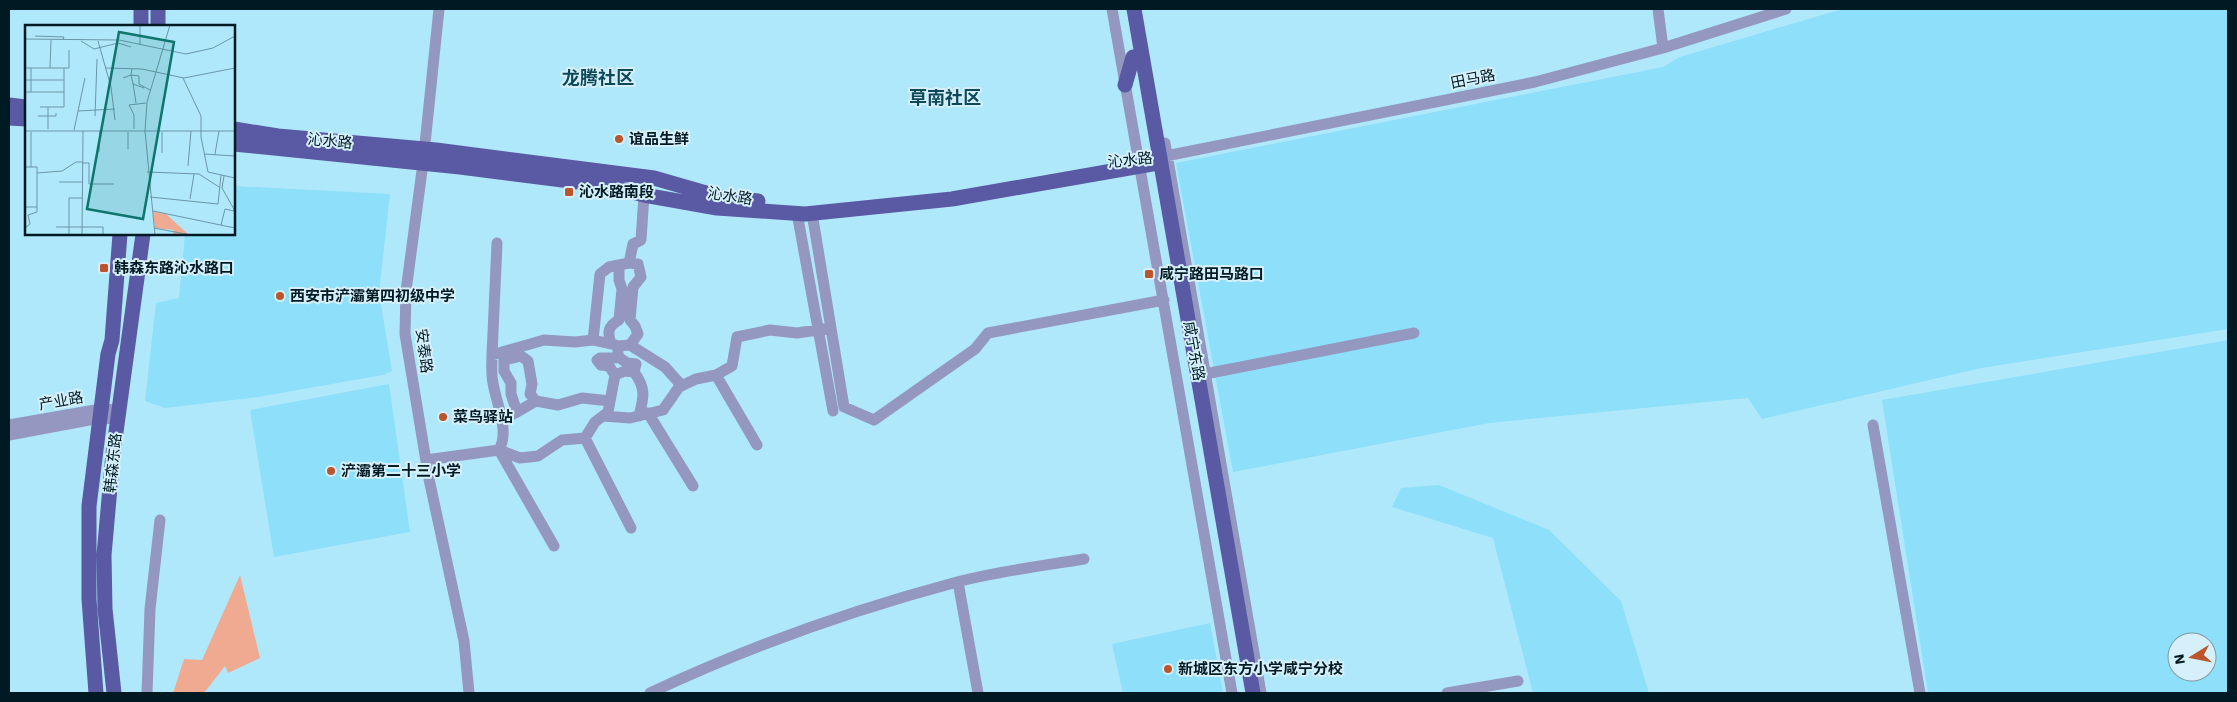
<svg xmlns="http://www.w3.org/2000/svg" width="2237" height="702" font-family="'Work Sans','Noto Sans SC',sans-serif">
<rect width="100%" height="100%" fill="#b0e8fb"/>
<!-- built -->
<path fill="#8ddffa" fill-rule="evenodd" d="M1842,9H2228V329L1981,368L1762,419L1748,398L1489,423L1233,472L1176,163L1663,67L1680,57Z
M234,186L390,194L379,293L392,371L383,375L258,397L165,408L145,401L156,303L179,298L185,234H234Z
M2228,340V693H1928L1882,400ZM2177,642H2207V672H2177Z
M389,384L410,532L274,557L250,410Z
M1439,485L1549,530L1621,601L1649,693H1533L1493,538L1392,507L1401,488Z
M1210,623L1223,693H1123L1112,644Z"/>
<!-- green -->
<path fill="#efaa91" d="M240,575L260,658L228,673L225,666L204,693H173L184,659L202,660Z"/>
<g fill="none" stroke-linecap="round" stroke-linejoin="round">
<!-- minor -->
<path stroke="#9497c0" stroke-width="11" d="M439,9L423,163L406,291L405,334L429,479L464,641L469,693
M1112,9L1232,693
M1658,9L1663,48
M1165,143L1261,693
M1161,157L1535,82L1663,48L1786,9
M797,213L833,411
M812,213L844,407L874,420L975,349L988,333L1164,300
M593,340L611,344C607,332 608,326 619,320L622,289L619,280V265
M612,344L618,346L630,345L638,334L635,326L630,320L633,287L641,277L638,264L629,263
M630,345L665,367L682,386
M492,355L497,243
M634,372C646,388 644,397 639,416
M1205,374L1414,333
M615,375L625,371L634,372L636,364L627,363L617,356
M716,375L757,445
M536,401L558,405L582,398L610,401
M648,413L693,486
M603,416L630,418L663,410L679,387L696,379L716,375L732,366L737,337L770,330L797,333L831,328
M501,420L517,412L511,394V383L504,371V360L521,356L528,361L532,384L530,394L536,401L517,412
M9,425L101,409L120,410
M1873,425L1920,693
M9,435L100,418L118,419
M585,438L631,528
M426,460L499,450C510,431 496,403 493,383C491,374 492,364 492,355L544,340L575,342L593,340L600,274L609,267L629,263L633,244L641,240L644,195
M554,546L499,450L520,458L538,456L562,440L585,438L595,422L608,412L615,375L609,366L601,365L597,360L600,358H615L618,354V346
M958,582L978,693
M147,693L150,609L160,520
M650,693C748,647 852,610 957,582C999,571 1042,566 1084,559
M1447,693L1518,681"/>
<!-- major -->
<path stroke="#595aa3" stroke-width="15" d="M141,9V26
M1134,9L1253,693
M158,26V9
M1125,85L1133,57
M9,105L26,107
M9,118L26,119
M234,129L278,136L436,150L654,178L720,197L758,201
M234,144L460,167L610,186L644,195L717,208L805,214L952,199L1152,164L1160,157
M96,693L89,599V506L108,354L112,340L120,234
M114,693L105,609L104,555L113,454L143,234"/>
</g>
<!-- markers -->
<g fill="#bc552c" stroke="#d5f0fa" stroke-width="2">
<circle cx="619" cy="139" r="5"/>
<rect x="564" y="187" width="10" height="10" rx="2.5"/>
<rect x="99" y="263" width="10" height="10" rx="2.5"/>
<rect x="1144" y="269" width="10" height="10" rx="2.5"/>
<circle cx="280" cy="296" r="5"/>
<circle cx="443" cy="417" r="5"/>
<circle cx="331" cy="471" r="5"/>
<circle cx="1168" cy="669" r="5"/>
</g>
<g text-anchor="middle" dominant-baseline="central" stroke-width="4" stroke-linejoin="round" paint-order="stroke">
<!-- street labels -->
<g font-size="15" fill="#001a23" stroke="#d5f0fa">
<text transform="translate(1473 79) rotate(-11)">田马路</text>
<text transform="translate(330 141) rotate(5)">沁水路</text>
<text transform="translate(1130 160) rotate(-6)">沁水路</text>
<text transform="translate(730 196) rotate(9)">沁水路</text>
<text transform="translate(424 351) rotate(83)">安泰路</text>
<text transform="translate(1194 351) rotate(80)">咸宁东路</text>
<text transform="translate(61 401) rotate(-10)">产业路</text>
<text transform="translate(113 463) rotate(-84)">韩森东路</text>
</g>
<!-- poi labels -->
<g font-size="15" font-weight="bold" fill="#001a23" stroke="#d5f0fa" text-anchor="start">
<text x="629" y="139">谊品生鲜</text>
<text x="579" y="192">沁水路南段</text>
<text x="114" y="268">韩森东路沁水路口</text>
<text x="1159" y="274">咸宁路田马路口</text>
<text x="290" y="296">西安市浐灞第四初级中学</text>
<text x="453" y="417">菜鸟驿站</text>
<text x="341" y="471">浐灞第二十三小学</text>
<text x="1178" y="669">新城区东方小学咸宁分校</text>
</g>
<!-- quarter labels -->
<g font-size="18" font-weight="bold" fill="#0e4959" stroke="#d5f0fa">
<text x="598" y="77">龙腾社区</text>
<text x="945" y="97">草南社区</text>
</g>
</g>
<!-- overview -->
<g transform="translate(25 25)">
<rect width="210" height="210" fill="#b0e8fb"/>
<path d="M128,187L141,189L164,210H148L149,205L130,203Z" fill="#efaa91"/>
<path fill="none" stroke="#6a96a5" stroke-width="1" d="M10,11L39,12L38,15M0,14L94,15L161,29L188,23L210,11M56,16L69,24L93,18L106,22M73,16L86,62L90,95M115,20V0M0,43H25L26,15M6,43V67M25,43H44V25M81,43L117,44L159,53L210,43M107,44L106,50L114,51V59L125,65M98,53L106,50L108,59L119,63M158,53L176,91V112L183,147L210,153M0,55H39M108,58L111,78M0,67H39M15,82H39V43M23,82V104M53,86L90,84M13,91H31V88M70,91L72,34M109,104V90L104,80L121,78M49,105L60,53M0,106H210M120,106L130,210M120,106L122,77L145,0M103,107V124M74,127L75,106M137,128V107M179,129L210,131M190,129L194,106M57,138H64V159H89M163,141L166,106M0,142H12V182H0M6,142V107M122,147L174,149L194,162M12,148L37,146L51,137H57M199,151L197,163L210,186M34,157H57M125,172L193,179L196,150M165,174L169,149M128,186L210,203M196,200L200,184L209,186M31,202H78V210M0,203L5,199L3,190L12,187V182M129,203L166,210M44,210V173H57M57,210L58,106"/>
<path fill="#0f766e" fill-opacity="0.15" stroke="#0f766e" stroke-width="2.5" d="M94,7L149,17L118,194L62,184Z"/>
<rect width="210" height="210" fill="none" stroke="#001a23" stroke-width="2.5"/>
</g>
<!-- border -->
<rect width="2237" height="702" fill="none" stroke="#001a23" stroke-width="20"/>
<!-- north arrow -->
<g transform="translate(2192 657) rotate(260)"><circle r="24" fill="#d5f0fa" stroke="#809aa4"/>
<path d="M0-4L9 19L0 12L-9 19Z" fill="#bc552c"/>
<text y="-8" font-size="14" font-weight="bold" text-anchor="middle" fill="#001a23">N</text>
</g>
</svg>
